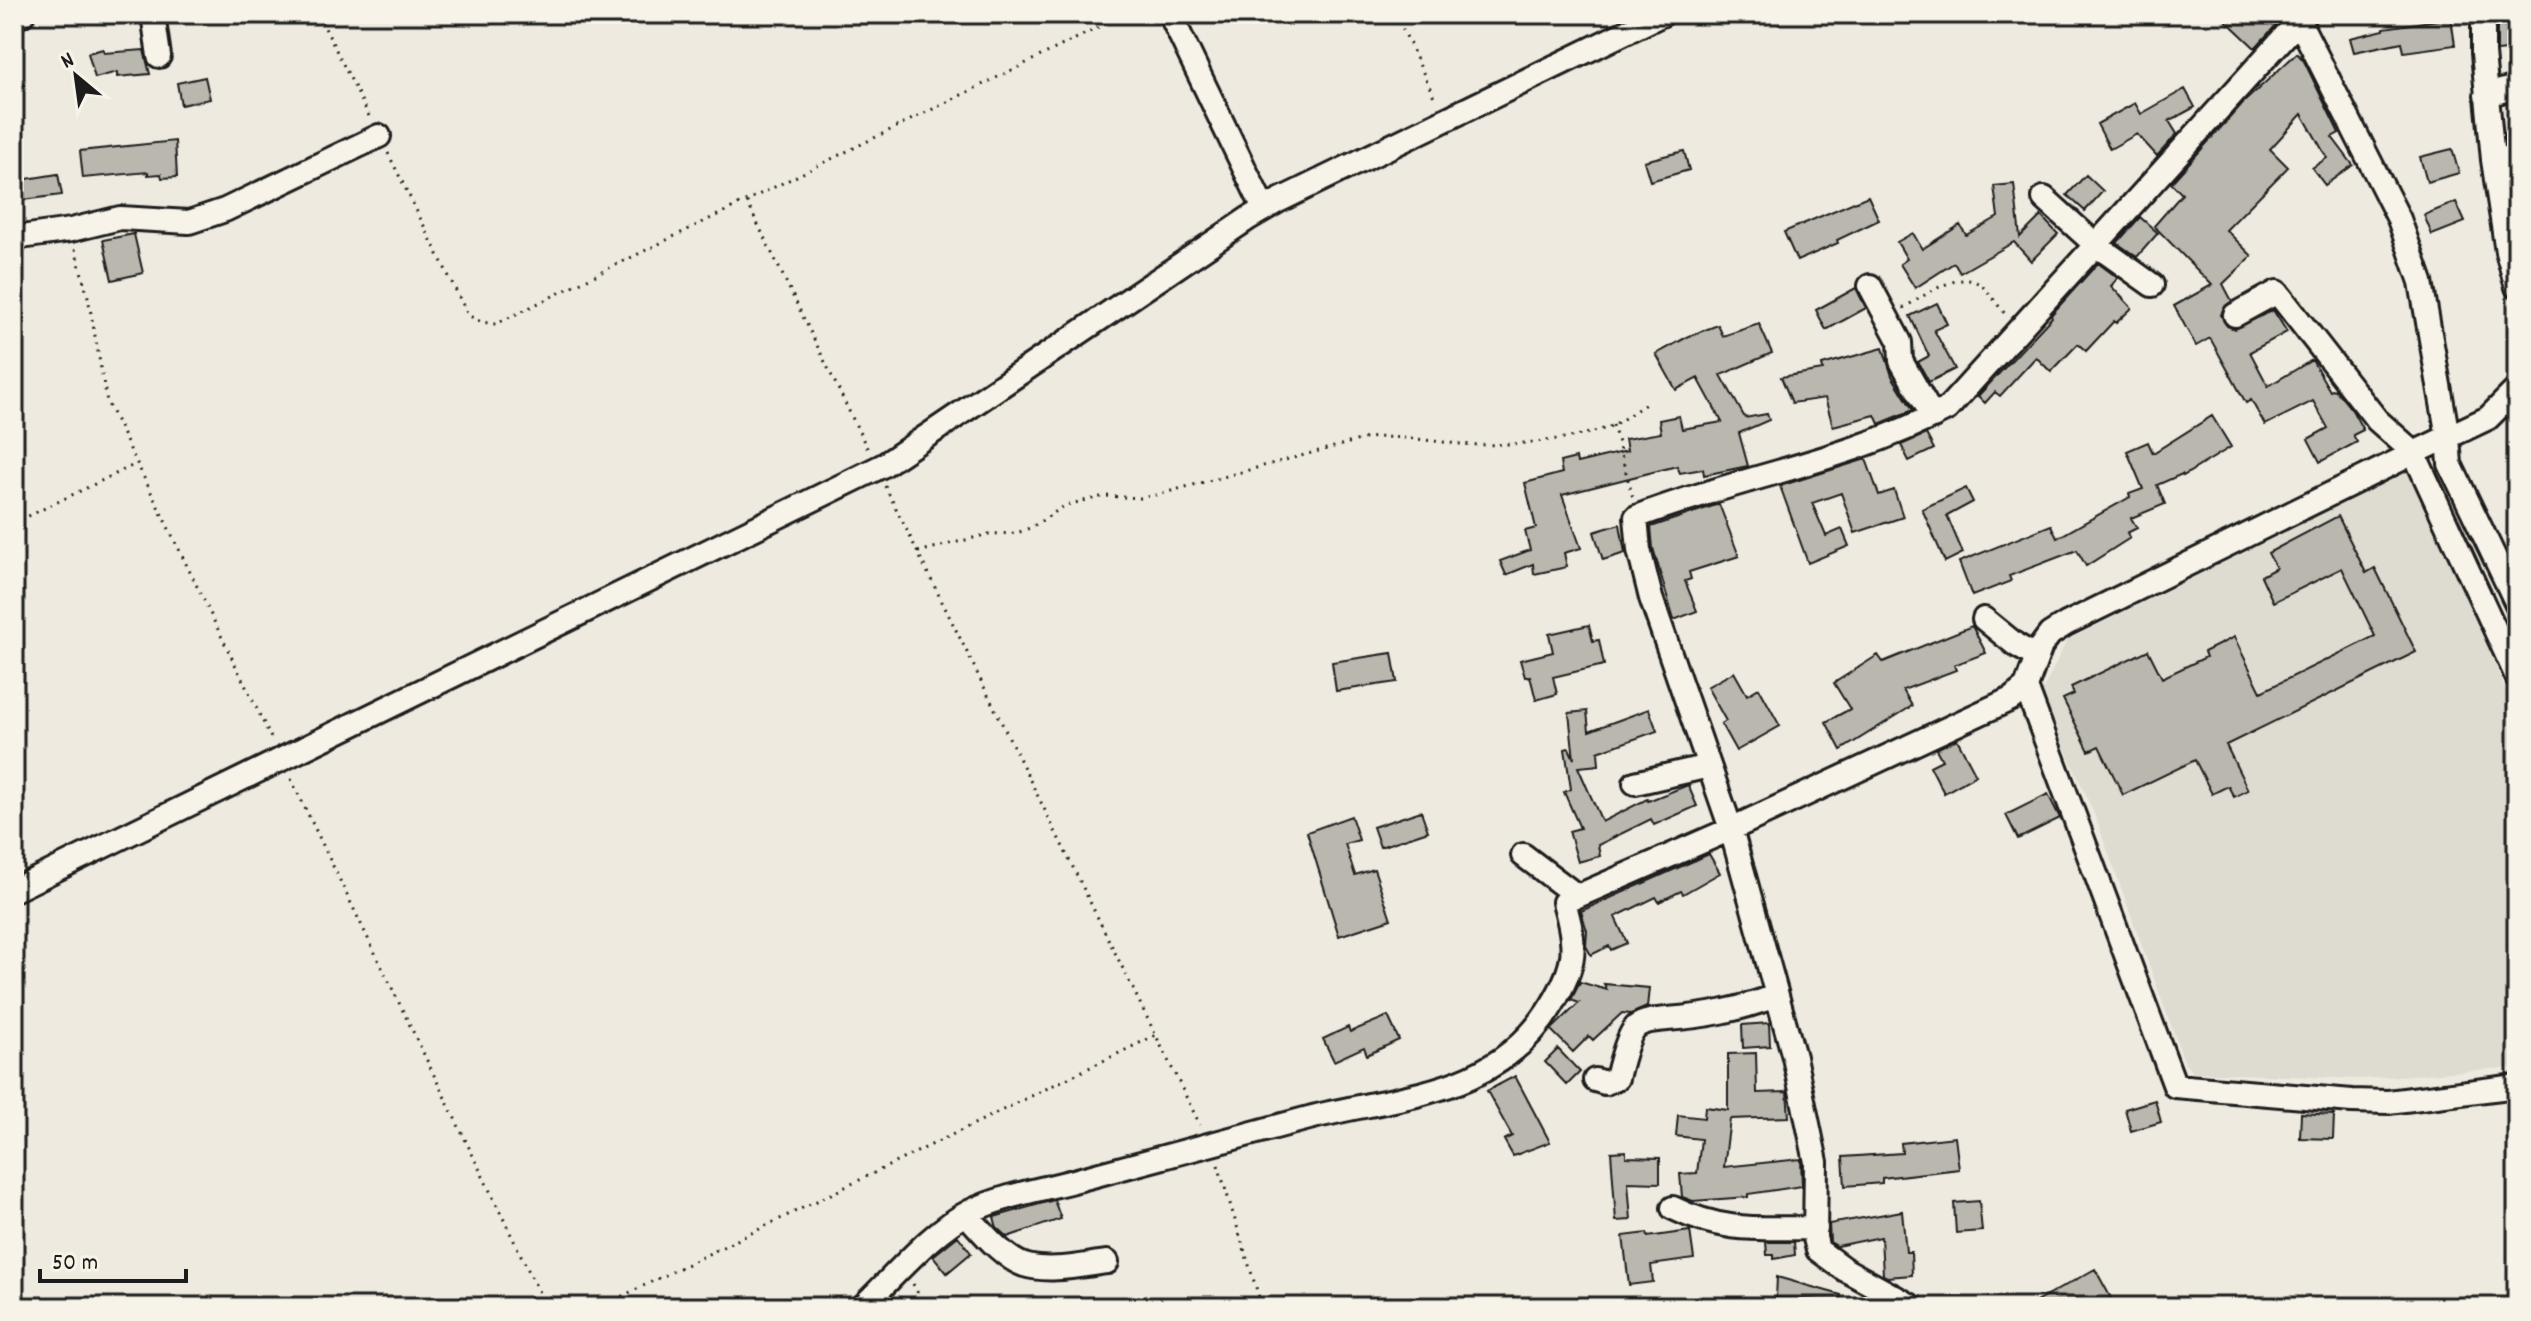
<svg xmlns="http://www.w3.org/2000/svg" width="2531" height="1321" font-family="Dekko,sans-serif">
<rect width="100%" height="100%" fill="#eeeae0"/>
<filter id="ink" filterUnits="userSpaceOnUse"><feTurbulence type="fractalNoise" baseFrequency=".0125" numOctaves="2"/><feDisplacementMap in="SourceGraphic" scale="16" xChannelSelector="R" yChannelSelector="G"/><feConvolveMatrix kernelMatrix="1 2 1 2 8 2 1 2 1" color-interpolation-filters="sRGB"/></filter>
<g filter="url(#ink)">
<!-- built -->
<path fill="#dedbd1" d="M2412,470L2517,717V1067L2360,1079L2193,1072L2185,1064L2095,816L2041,694L2067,640Z"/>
<!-- building -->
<path fill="#bab7af" stroke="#1c1c1c" stroke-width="2" d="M2219,14H2268L2278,23L2255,48Z
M2451,18L2455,45L2404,52L2402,42L2354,52L2350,38L2384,30V28Z
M2497,25L2517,26V49L2497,51Z
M103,49L104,53L144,50L150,74L117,77V72L95,78L88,53Z
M2297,53L2304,61L2339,133L2332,137L2353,165L2325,185L2312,168L2327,158L2302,114L2270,149L2288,167L2226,230L2252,256L2223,284L2232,301L2224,307L2221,315L2227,326L2235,329L2273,310L2287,332L2250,352L2268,386L2312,360L2330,391L2335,389L2352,410L2363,430L2353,435L2357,442L2320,462L2308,439L2328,428L2313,401L2265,425L2251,400L2246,403L2210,338L2196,346L2174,306L2212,285L2154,226L2182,194L2171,183L2243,103Z
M205,77L210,99L181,105L177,83Z
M2185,89L2195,107L2169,121L2177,134L2157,156L2137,134L2110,149L2097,124L2135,103L2141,114Z
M175,141L177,177L162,178L161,174L148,175V172L83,178L80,151Z
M2452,149L2459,173L2427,182L2420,157Z
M1684,151L1689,170L1650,181L1644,161Z
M58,174L62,195L14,201V181Z
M2086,175L2103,191L2085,211L2067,195Z
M2014,184L2020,237L2041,216L2058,234L2031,261L2014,242L1960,273L1954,263L1915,288L1900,264L1907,259L1897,242L1913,233L1922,249L1960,225L1966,235L1998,217L1994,186Z
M1868,196L1879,220L1837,240L1838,243L1797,261L1784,232Z
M2456,202L2465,222L2432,235L2424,215Z
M2140,217L2158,233L2137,257L2117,243Z
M134,234L143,273L112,280L103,240Z
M2098,263L2118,278L2111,286L2132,308L2116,323L2114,321L2086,351L2078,344L2051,372L2036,357L2000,396L1995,392L1985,403L1978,396L2052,317L2051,315Z
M1856,288L1866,308L1826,330L1816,310Z
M1937,303L1947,324L1934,330L1955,369L1929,382L1918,362L1929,356L1910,316Z
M1759,324L1772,353L1721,375L1745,418L1767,414L1769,420L1739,433L1748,466L1704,475L1703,469L1680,473L1677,466L1562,495L1581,548L1564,553L1567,567L1534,574L1533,564L1506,575L1500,561L1530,550L1525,531L1536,528L1525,483L1562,473L1560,462L1576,458L1577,463L1627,451L1625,439L1661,433L1659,420L1679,416L1682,429L1722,422L1698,378L1676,390L1656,354L1689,336L1718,325L1723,336Z
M1883,348L1892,376L1913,410L1879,424L1875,415L1833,426L1825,398L1792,403L1781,377L1823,370L1822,365Z
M2212,416L2231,447L2183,476L2182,474L2157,485L2165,504L2131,518L2137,528L2127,533L2130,538L2086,566L2077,550L2009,576L2011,581L1972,596L1959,562L2051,525L2057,538L2130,497L2129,494L2143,489L2127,451L2148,442L2153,453Z
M1926,434L1934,449L1909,461L1901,445Z
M1866,459L1879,495L1894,490L1903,517L1855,533L1841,493L1812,503L1826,536L1842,529L1849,546L1808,563L1780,486Z
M1966,488L1973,502L1947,516L1963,553L1945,562L1922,509Z
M1719,504L1739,556L1689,572L1691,579L1685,581L1697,611L1674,620L1653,548L1651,527Z
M2338,516L2366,573L2375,568L2416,652L2226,745L2248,790L2234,797L2228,786L2212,794L2195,760L2123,795L2099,746L2089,751L2063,699L2074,694L2071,687L2148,650L2162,678L2206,657L2204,652L2234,637L2261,692L2375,636L2342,568L2273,602L2261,576L2276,568L2268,553Z
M1620,524L1625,553L1603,560L1594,532Z
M1589,625L1593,641L1599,640L1604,665L1553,677L1557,694L1536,700L1530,676L1525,677L1520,660L1553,652L1549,634Z
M1972,626L1986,653L1954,665L1956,670L1903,690L1912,706L1841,750L1826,722L1850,709L1834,683L1878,655L1883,662Z
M1392,653L1397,682L1336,691L1332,662Z
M1734,672L1747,695L1759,688L1780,726L1736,751L1721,724L1726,721L1707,687Z
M1649,709L1657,731L1598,752L1599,765L1578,767L1602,822L1647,799L1648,801L1688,785L1697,806L1654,825L1651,819L1598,845L1600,856L1578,862L1569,831L1580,828L1564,792L1571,789L1565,749L1569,748L1574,759L1569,713L1587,711L1589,731Z
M1957,739L1976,775L1944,793L1930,766L1942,760L1936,749Z
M2048,794L2060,818L2018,839L2006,815Z
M1421,811L1428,831L1380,847L1373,827Z
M1351,816L1359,840L1345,844L1355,875L1374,869L1391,919L1339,936L1307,832Z
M1709,854L1720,873L1683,894L1681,891L1659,902L1656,897L1615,917L1627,943L1611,950L1609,946L1591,955L1586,946L1587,931L1581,911Z
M1580,982L1607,990L1604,984L1649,988L1647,1007L1631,1014L1622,1013L1593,1040L1589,1036L1573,1052L1551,1030L1579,1003L1571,1000Z
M1388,1016L1399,1040L1367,1055L1364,1047L1334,1061L1323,1039L1348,1027L1350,1032Z
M1769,1023L1770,1046L1743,1048L1742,1025Z
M1558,1049L1580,1072L1567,1085L1545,1062Z
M1756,1053L1757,1093L1787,1092L1789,1117L1730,1119L1724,1167L1801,1159L1802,1186L1748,1194V1197L1693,1201L1682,1197L1680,1174L1697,1173L1701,1139L1676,1136L1678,1115L1704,1118L1705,1107L1728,1110V1054Z
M1515,1076L1550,1142L1513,1156L1504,1140L1512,1136L1487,1091Z
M2155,1100L2161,1122L2131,1131L2125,1109Z
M2301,1113L2334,1115L2333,1139L2300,1138Z
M1955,1137L1959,1169L1882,1178V1183L1845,1186L1843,1157L1902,1153L1901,1143Z
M1626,1151V1157L1660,1158V1183L1628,1182L1631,1220L1616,1221L1611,1152Z
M1054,1200L1061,1219L1007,1237L997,1228L994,1217Z
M1979,1201L1982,1231L1956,1233L1954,1203Z
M1902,1211L1906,1252H1911L1912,1275L1887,1277L1883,1275L1881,1237L1837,1246L1830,1242L1829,1224Z
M1690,1231L1694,1259L1651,1265L1653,1282L1629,1285L1623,1236L1647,1233L1648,1237Z
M958,1236L971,1253L947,1273L933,1256Z
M1766,1242H1794L1795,1255L1774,1259V1255H1767Z
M2095,1269L2111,1298L2094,1307H2027Z
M1777,1277L1841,1295L1840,1301L1776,1298Z"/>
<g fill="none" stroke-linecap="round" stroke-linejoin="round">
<!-- minor casing -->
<g stroke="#1c1c1c" stroke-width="28">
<path id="minor" d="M153,14L159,56
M1170,14L1264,209
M2483,14V53L2493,160L2517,156
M14,19L23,14
M2299,21L2399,219L2421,282L2448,437L2450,464L2517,604
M2486,95L2517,87
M2493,160L2507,252L2517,287
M2044,198L2096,245L2152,285
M14,238L71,230L120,218L189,222L225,210L379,136
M1870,286L1900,342L1901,361L1933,417
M2235,315L2277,292L2377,420L2414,453L2488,418L2517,389
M1984,619L2016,645L2037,657
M2026,687L2175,1086L2352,1101L2388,1102L2517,1086
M1635,783L1709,766
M1523,855L1577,896
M14,890L884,465L1249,218L1278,201L1663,14
M1595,1080L1605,1083L1617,1078C1620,1066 1628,1033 1637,1026C1645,1020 1658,1020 1667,1019C1708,1016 1737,1010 1776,996
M1673,1208C1723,1233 1762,1228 1816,1228
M966,1214C981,1230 1002,1257 1024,1265C1049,1273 1082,1265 1107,1262
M862,1307C894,1277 932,1230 971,1211C1004,1195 1045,1189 1081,1179C1157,1158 1233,1138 1309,1118C1402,1094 1496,1097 1552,1005C1577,964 1577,947 1564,902L1731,829L2011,699L2026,687L2041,646L2050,634L2066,624L2414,453L2517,677
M1913,1307L1844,1269L1818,1250L1815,1238L1816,1162L1794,1057L1731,829L1651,598L1639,550L1636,517C1739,477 1849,461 1947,409L2305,14"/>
</g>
<!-- path -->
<path stroke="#1c1c1c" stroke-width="3" stroke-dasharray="2 6" stroke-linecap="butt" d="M318,14L370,118
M1396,14L1436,101
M388,153L468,315L481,322L496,324L1126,14
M747,202L868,450
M75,249L88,297L107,402L272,740
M1903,308C1922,298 1959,268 1981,285C1990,293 1998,306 2006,315
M1613,425L1633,498
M885,486L1200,1125
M14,523L136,464
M918,552L989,534L1017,533L1032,527L1066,505L1105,496L1140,498L1160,494L1367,438C1399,435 1429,441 1460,444C1499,447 1573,441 1609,427C1622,421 1634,411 1646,404
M291,779L546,1307
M1218,1165L1262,1307
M913,1284L925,1307
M600,1307L1156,1035"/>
<!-- minor -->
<use href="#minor" stroke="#f7f3e8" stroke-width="22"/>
</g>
</g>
<!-- margin -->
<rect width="2531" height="1321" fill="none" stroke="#f7f3e8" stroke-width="48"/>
<rect x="24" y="24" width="2483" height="1273" fill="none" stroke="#1c1c1c" stroke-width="3" filter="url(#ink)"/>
<!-- north arrow -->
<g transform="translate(76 76) rotate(331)" stroke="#f7f3e8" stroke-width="6" paint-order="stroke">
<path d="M0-6L14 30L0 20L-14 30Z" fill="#1c1c1c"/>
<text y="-12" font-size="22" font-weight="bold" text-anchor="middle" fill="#1c1c1c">N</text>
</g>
<!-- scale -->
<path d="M40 1269v12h146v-12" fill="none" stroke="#1c1c1c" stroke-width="4"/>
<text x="52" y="1269" font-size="24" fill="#1c1c1c" stroke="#f7f3e8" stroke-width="6" paint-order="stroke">50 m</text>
</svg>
